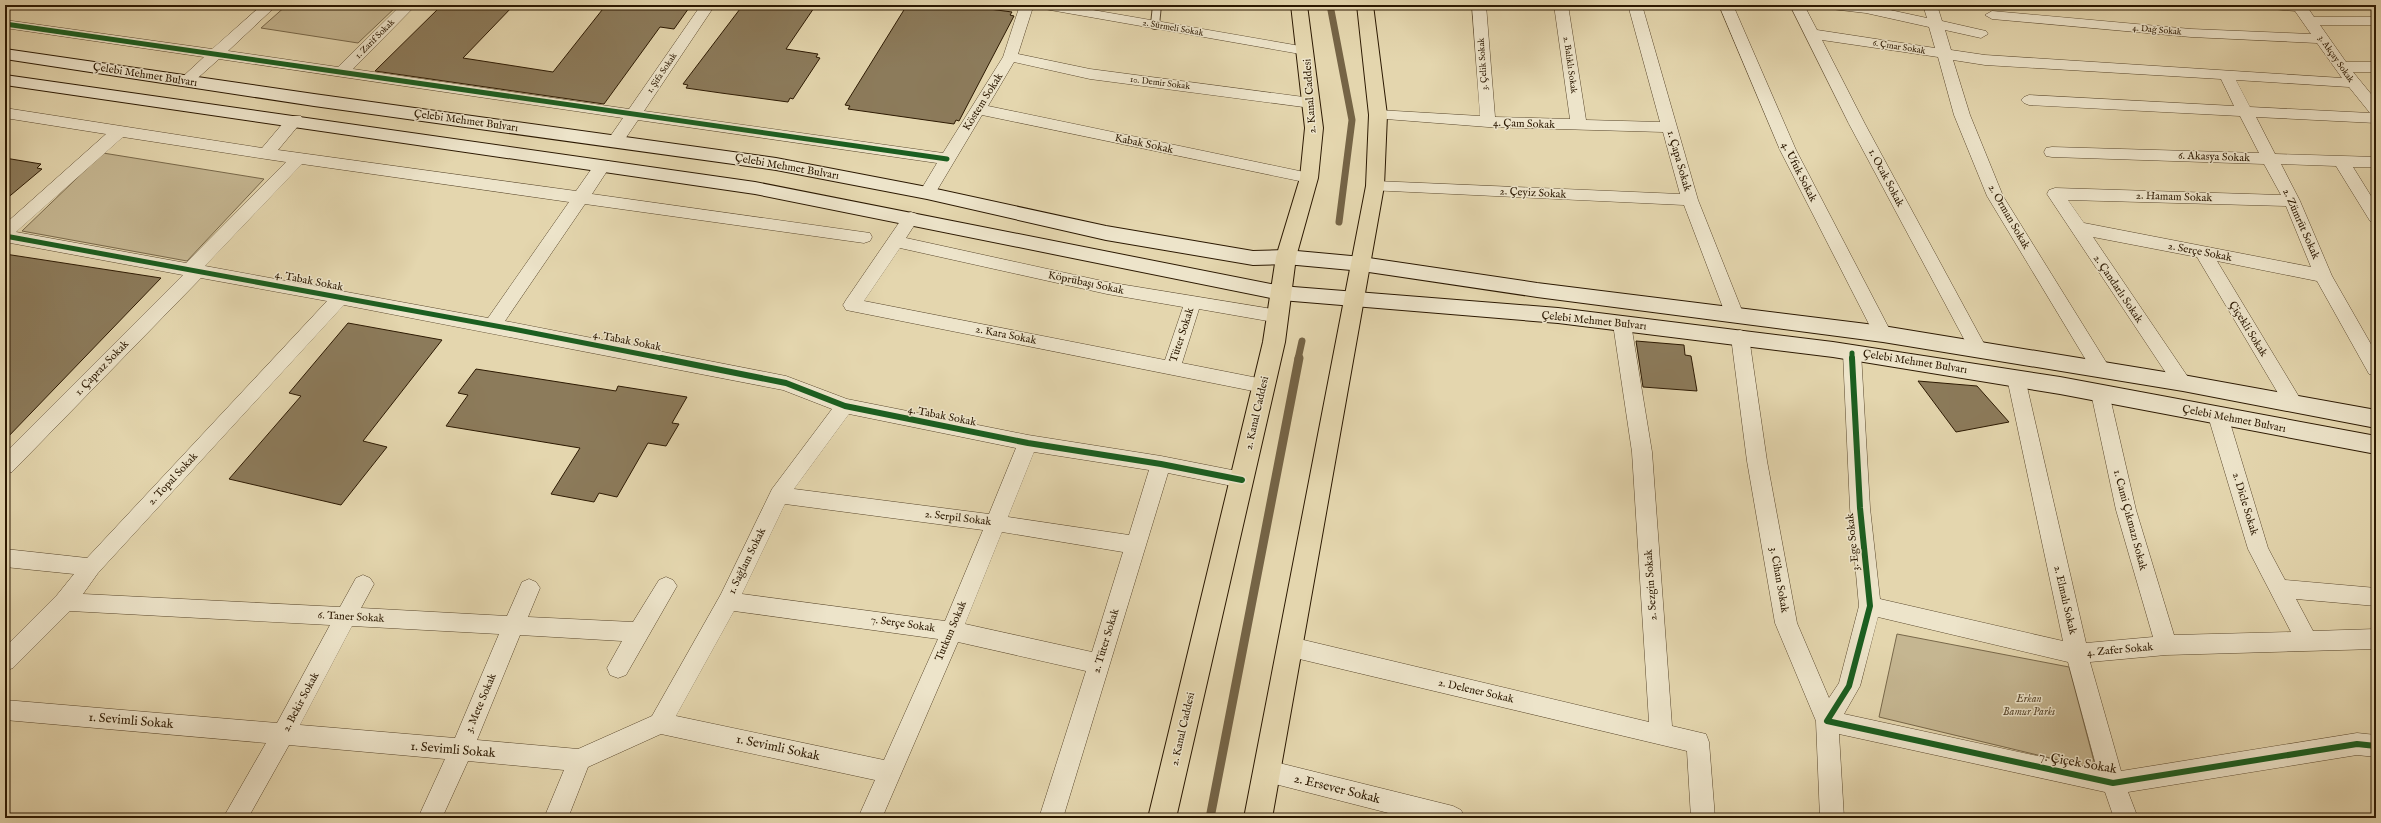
<svg xmlns="http://www.w3.org/2000/svg" width="2381" height="823" font-family="'IM FELL English',serif">
<rect width="100%" height="100%" fill="#e4d6ae"/>
<filter id="stains"><feTurbulence type="fractalNoise" baseFrequency=".005" numOctaves="4"/><feColorMatrix values="0 0 0 0 .2 0 0 0 0 .09 0 0 0 0 .02 0 0 0 .5 -.17"/></filter>
<radialGradient id="worn" r=".72"><stop offset=".6" stop-color="#630" stop-opacity="0"/><stop offset="1" stop-color="#630" stop-opacity=".3"/></radialGradient>
<!-- green -->
<path fill="#c5b691" stroke="#78684a" d="M287,5H398L358,43L261,28Z
M103,153L264,179L187,261L22,231Z
M1897,634L2069,667L2096,769L1879,717Z"/>
<g fill="none" stroke-linecap="round" stroke-linejoin="round">
<!-- stream-far1 -->
<path stroke="#756446" stroke-width="7" d="M1330,5L1352,120L1339,222
M1298,359L1302,341"/>
<!-- stream -->
<path stroke="#756446" stroke-width="9" d="M1210,818L1299,358"/>
</g>
<!-- building -->
<path fill="#8c7b5b" stroke="#2c1902" d="M442,5H514L463,58L553,72L606,5H691L674,29L660,27L604,104L375,71Z
M743,5H816L786,49L818,54L816,57L820,58L793,99L790,98L788,102L721,93L686,88L688,85L683,84Z
M907,5H959L1012,12L1010,15L1014,16L959,121L956,120L954,124L848,109L850,106L845,105Z
M5,158L41,164L37,168L42,169L5,200Z
M5,254L161,278L5,440Z
M348,323L442,340L363,441L387,447L341,505L229,479L301,396L289,393Z
M1636,341L1684,345L1685,355L1691,356L1697,391L1643,387Z
M476,369L616,391L618,386L687,397L672,423L679,424L666,446L648,443L617,497L599,493L594,502L551,494L580,448L446,426L468,395L458,393Z
M1918,381L1977,386L2009,422L1956,432Z"/>
<g fill="none" stroke-linecap="round" stroke-linejoin="round">
<!-- lane casing -->
<g stroke="#5a482d" stroke-width="10">
<path id="lane" d="M1155,25L1157,5"/>
</g>
<!-- street casing -->
<g stroke="#5a482d" stroke-width="1">
<path id="street" d="M262,5H277L228,51L338,67L401,5H416L353,69L629,109L701,5H715L644,111L943,153L1003,57L1020,5H1064L1306,47L1313,51L1306,55L1033,7L1018,54L1090,69L1311,98L1316,100L1319,103L1316,106L1311,108L1090,79L1014,62L988,106L1309,173L1315,174L1317,178L1315,182L1309,183L982,115L933,197H921L919,193L937,163L638,120L621,145H609L607,141L623,118L219,59L191,84L186,86L178,81L204,57L5,28V20L212,49Z
M1472,5H1486L1495,117L1570,119L1554,5H1568L1586,120L1660,122L1628,5H1642L1698,200L1743,313L1740,318L1734,320L1728,318L1725,313L1684,205L1369,190L1367,186L1369,182L1375,181L1680,194L1663,132L1488,127L1373,118L1370,115L1373,112L1378,110L1480,116Z
M1719,5H1733L1796,150L1892,334L1889,339L1883,341L1877,339L1874,334L1780,150Z
M1790,5H1804L1817,30L1935,48L1929,27L1866,13L1831,9L1824,5H1867L1927,18L1923,5H1937L1942,21L1986,31L1988,34L1981,38L1945,30L1951,50L1985,55L2342,78L2317,43L2191,37L1992,19L1985,15L1992,11L2191,29L2311,34L2295,11L2272,9L2265,5H2306L2314,17H2376V25H2320L2346,62H2376V72H2353L2376,100V123L2256,117L2275,154L2376,157V167H2353L2376,204V223L2370,221L2336,166L2281,164L2300,201L2332,276L2376,353V376L2369,374L2317,281L2217,261L2304,405L2302,410L2295,412L2288,410L2197,257L2093,237L2192,383L2190,388L2183,390L2176,388L2047,194L2049,190L2055,188L2281,195L2264,164L2052,157L2046,156L2044,152L2046,148L2052,147L2259,153L2240,116L2029,105L2024,103L2021,100L2024,97L2029,95L2234,106L2221,79L1985,65L1953,60L1970,115L2003,196L2111,370L2109,375L2102,377L2095,375L1987,196L1954,115L1938,57L1822,40L1865,124L1987,349L1984,354L1978,356L1972,354L1849,124ZM2236,80L2349,87L2370,113L2250,107ZM2068,200L2286,206L2311,267L2084,223Z
M5,108L262,148L289,116H301L303,120L278,150L576,191L597,161H609L611,165L592,194L870,233L872,237L870,241L864,243L585,204L505,321L786,376L847,399L1028,435L1161,456L1242,472L1249,474L1252,480L1249,486L1242,488L1168,473L1063,818H1039L1086,671L958,642L882,818H858L875,780L661,734L588,767L568,818H544L564,770L468,761L442,818H418L445,759L289,745L248,818H223L266,743L5,720V700L277,723L330,625L70,611L13,668L5,671V647L57,595L74,574L5,567V549L87,558L327,301L201,278L12,472L5,474V453L183,275L5,242V224L106,134L5,118ZM123,137L266,159L286,162L186,263L16,232ZM302,164L569,202L488,318L205,266ZM344,305L783,390L832,409L772,489L721,594L652,716L578,749L477,740L520,635L622,641L607,668L610,675L618,678L626,675L677,586L673,580L666,577L659,580L633,622L528,617L540,588L536,582L529,579L522,582L507,616L361,608L374,584L370,578L363,575L356,578L340,607L83,594L98,573ZM849,414L1016,448L989,514L794,489ZM1034,452L1149,470L1129,535L1008,517ZM785,504L983,530L945,621L742,594ZM1002,532L1123,552L1092,652L965,624ZM734,611L938,639L884,760L676,716ZM352,626L499,634L455,738L300,725Z
M911,212L917,214L919,218L906,238L1107,282L1285,311L1288,316L1285,321L1279,323L1199,309L1182,363L1263,379L1270,381L1272,386L1270,391L1263,393L846,310L843,305L846,300L905,214ZM900,248L1107,294L1183,307L1165,360L864,301Z
M1622,317L1628,319L1631,324L1652,452L1672,726L1706,734L1709,742L1715,818H1691L1687,751L1291,657L1283,654L1280,647L1283,640L1291,637L1649,722L1632,452L1613,324L1616,319Z
M1740,330L1746,332L1749,337L1767,461L1797,623L1829,698L1839,683L1859,606L1850,508L1843,353L1846,348L1852,346L1858,348L1861,353L1870,508L1880,599L2063,641L2007,378L2009,373L2016,371L2023,373L2025,378L2086,643L2153,637L2116,510L2091,393L2093,388L2100,386L2107,388L2109,393L2136,510L2174,635L2291,632L2248,549L2208,416L2211,411L2218,409L2225,411L2228,416L2268,548L2285,580L2376,588V606L2296,599L2313,631L2376,629V649L2166,655L2090,662L2121,771L2357,733L2376,735V757L2357,755L2128,792L2138,818H2114L2105,792L1839,734L1844,818H1820L1816,721L1775,623L1747,461L1731,337L1734,332ZM1878,617L2068,662L2097,769L1844,714L1860,686Z
M1267,760L1453,806L1461,810L1465,818H1408L1267,782L1259,779L1255,771L1259,763Z"/>
</g>
<!-- secondary casing -->
<g stroke="#2c1902" stroke-width="2">
<path id="secondary" d="M5,49L314,94L776,158L927,187L1106,226L1253,251L1286,250L1362,257L1537,283L1883,326L2183,375L2376,410V428L2183,391L1883,342L1537,297L1362,271L1286,264L1253,265L1106,240L927,199L776,170L314,106L5,59Z
M5,75L755,182L1281,286L1558,308L1833,342L2060,377L2376,436V454L2060,394L1833,357L1558,323L1281,300L755,194L5,85Z"/>
</g>
<!-- primary casing -->
<g stroke="#2c1902" stroke-width="2">
<path id="primary" d="M1291,5H1307L1323,128L1318,178L1296,257L1285,342L1176,818H1148L1263,342L1276,257L1300,178L1305,128Z
M1357,5H1373L1387,115L1384,186L1272,818H1244L1366,186L1369,115Z"/>
</g>
<!-- lane -->
<use href="#lane" stroke="#ede4ca" stroke-width="8"/>
<!-- street -->
<use href="#street" fill="#ede4ca" fill-rule="evenodd"/>
<!-- secondary -->
<use href="#secondary" fill="#ede4ca" fill-rule="evenodd"/>
<!-- primary -->
<use href="#primary" fill="#e4d6ae" fill-rule="evenodd"/>
<!-- cycleway-far1 casing -->
<g stroke="#ede4ca" stroke-width="7">
<path id="cycleway-far1" d="M5,24L947,159
M5,236L513,329L666,359
M1852,353V359"/>
</g>
<!-- cycleway casing -->
<g stroke="#ede4ca" stroke-width="9">
<path id="cycleway" d="M661,358L786,383L845,406L1028,443L1161,464L1242,480
M1852,358L1860,508L1870,606L1849,686L1827,721L2113,783L2357,744L2376,746"/>
</g>
<!-- cycleway-far1 -->
<use href="#cycleway-far1" stroke="#1b5e20" stroke-width="5"/>
<!-- cycleway -->
<use href="#cycleway" stroke="#1b5e20" stroke-width="6"/>
</g>
<g text-anchor="middle" dominant-baseline="central" stroke-width="3" stroke-linejoin="round" paint-order="stroke">
<!-- far-street labels -->
<g font-size="9" fill="#2c1902" stroke="#ede4ca">
<text transform="translate(1173 28) rotate(10)">2. Sürmeli Sokak</text>
<text transform="translate(2157 30) rotate(5)">4. Dağ Sokak</text>
<text transform="translate(375 39) rotate(-45)">1. Zarif Sokak</text>
<text transform="translate(1899 47) rotate(9)">6. Çınar Sokak</text>
<text transform="translate(2336 59) rotate(55)">3. Akçay Sokak</text>
<text transform="translate(1483 64) rotate(-94)">3. Çelik Sokak</text>
<text transform="translate(1570 65) rotate(82)">2. Balıklı Sokak</text>
<text transform="translate(662 73) rotate(-56)">1. Şifa Sokak</text>
<text transform="translate(1160 83) rotate(7)">10. Demir Sokak</text>
</g>
<!-- street labels -->
<g font-size="11" fill="#2c1902" stroke="#ede4ca">
<text transform="translate(145 75) rotate(9)">Çelebi Mehmet Bulvarı</text>
<text transform="translate(1310 96) rotate(-94)">2. Kanal Caddesi</text>
<text transform="translate(983 102) rotate(-58)">Köstem Sokak</text>
<text transform="translate(466 121) rotate(8)">Çelebi Mehmet Bulvarı</text>
<text transform="translate(1524 124) rotate(2)">4. Çam Sokak</text>
<text transform="translate(1144 144) rotate(12)">Kabak Sokak</text>
<text transform="translate(2214 157) rotate(2)">6. Akasya Sokak</text>
<text transform="translate(1679 161) rotate(74)">1. Çapa Sokak</text>
<text transform="translate(787 167) rotate(10)">Çelebi Mehmet Bulvarı</text>
<text transform="translate(1799 172) rotate(63)">4. Ufuk Sokak</text>
<text transform="translate(1886 178) rotate(62)">1. Ocak Sokak</text>
<text transform="translate(1533 193) rotate(3)">2. Çeyiz Sokak</text>
<text transform="translate(2174 197) rotate(2)">2. Hamam Sokak</text>
<text transform="translate(2009 217) rotate(60)">2. Orman Sokak</text>
<text transform="translate(2301 224) rotate(66)">2. Zümrüt Sokak</text>
<text transform="translate(2200 252) rotate(11)">2. Serçe Sokak</text>
<text transform="translate(309 281) rotate(11)">4. Tabak Sokak</text>
<text transform="translate(1086 283) rotate(12)">Köprübaşı Sokak</text>
<text transform="translate(2118 289) rotate(56)">2. Çandarlı Sokak</text>
<text transform="translate(1594 321) rotate(6)">Çelebi Mehmet Bulvarı</text>
<text transform="translate(2248 329) rotate(58)">Çiçekli Sokak</text>
<text transform="translate(1006 335) rotate(11)">2. Kara Sokak</text>
<text transform="translate(1182 335) rotate(-72)">Tüter Sokak</text>
<text transform="translate(627 341) rotate(11)">4. Tabak Sokak</text>
<text transform="translate(1915 362) rotate(9)">Çelebi Mehmet Bulvarı</text>
<text transform="translate(102 368) rotate(-46)">1. Çapraz Sokak</text>
<text transform="translate(1257 413) rotate(-77)">2. Kanal Caddesi</text>
<text transform="translate(942 416) rotate(11)">4. Tabak Sokak</text>
<text transform="translate(2234 419) rotate(11)">Çelebi Mehmet Bulvarı</text>
<text transform="translate(173 479) rotate(-47)">2. Topal Sokak</text>
<text transform="translate(2245 504) rotate(73)">2. Dicle Sokak</text>
<text transform="translate(958 518) rotate(7)">2. Serpil Sokak</text>
<text transform="translate(2130 520) rotate(75)">1. Cami Çıkmazı Sokak</text>
<text transform="translate(1853 542) rotate(-96)">3. Ege Sokak</text>
<text transform="translate(747 561) rotate(-64)">1. Sağlam Sokak</text>
<text transform="translate(1779 580) rotate(80)">3. Cihan Sokak</text>
<text transform="translate(1651 585) rotate(-94)">2. Sezgin Sokak</text>
<text transform="translate(2065 600) rotate(77)">2. Elmalı Sokak</text>
<text transform="translate(351 617) rotate(3)">6. Taner Sokak</text>
<text transform="translate(903 624) rotate(8)">7. Serçe Sokak</text>
<text transform="translate(951 631) rotate(-67)">Tutkun Sokak</text>
<text transform="translate(1106 641) rotate(-73)">2. Tüter Sokak</text>
<text transform="translate(2120 650) rotate(-5)">4. Zafer Sokak</text>
<text transform="translate(1476 691) rotate(13)">2. Delener Sokak</text>
<text transform="translate(301 702) rotate(-62)">2. Bekir Sokak</text>
<text transform="translate(481 703) rotate(-67)">3. Mete Sokak</text>
<text transform="translate(1183 729) rotate(-77)">2. Kanal Caddesi</text>
</g>
<!-- park labels -->
<g font-size="11" font-style="italic" fill="#5a482d" stroke="#ede4ca">
<text x="2029" y="699">Erkan<tspan x="2029" dy="13">Bamur Parkı</tspan></text>
</g>
<!-- near-street labels -->
<g font-size="13" fill="#2c1902" stroke="#ede4ca">
<text transform="translate(131 721) rotate(5)">1. Sevimli Sokak</text>
<text transform="translate(778 748) rotate(12)">1. Sevimli Sokak</text>
<text transform="translate(453 750) rotate(5)">1. Sevimli Sokak</text>
<text transform="translate(2078 763) rotate(10)">7. Çiçek Sokak</text>
<text transform="translate(1337 789) rotate(14)">2. Ersever Sokak</text>
</g>
</g>
<!-- margin -->
<rect width="2381" height="823" fill="none" stroke="#e4d6ae" stroke-width="20"/>
<rect x="6" y="6" width="2369" height="811" fill="none" stroke="#2c1902" stroke-width="2"/>
<rect x="10" y="10" width="2361" height="803" fill="none" stroke="#2c1902"/>
<rect width="100%" height="100%" filter="url(#stains)"/>
<rect width="100%" height="100%" fill="url(#worn)"/>
</svg>
